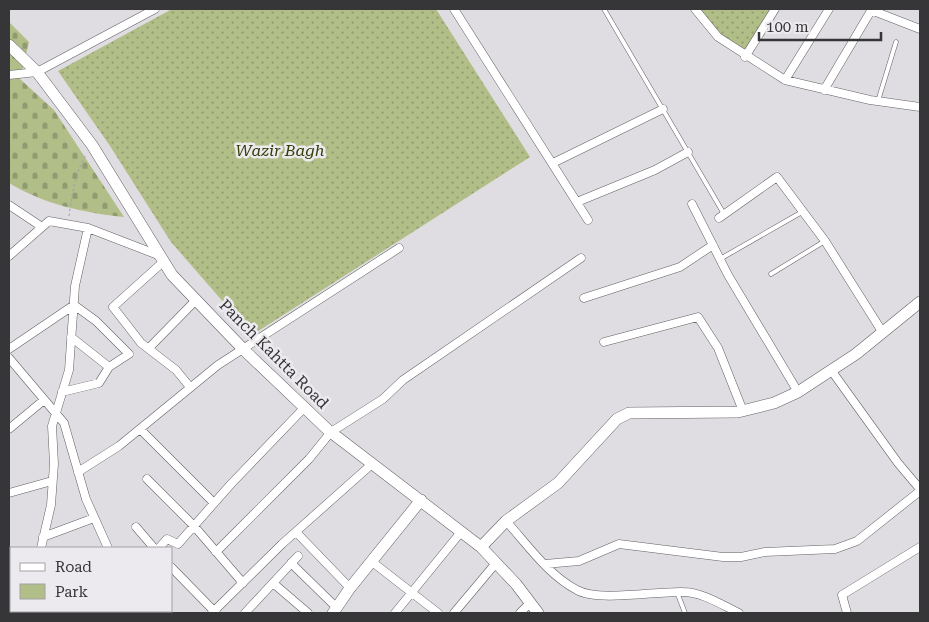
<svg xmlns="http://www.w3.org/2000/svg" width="929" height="622" font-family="'Roboto Serif',serif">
<defs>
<pattern id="green-dots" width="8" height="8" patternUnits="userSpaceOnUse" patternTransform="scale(1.25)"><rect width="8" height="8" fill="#b1be88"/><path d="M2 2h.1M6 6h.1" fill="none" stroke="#919b70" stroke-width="1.8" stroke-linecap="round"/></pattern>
<pattern id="cemetery-stones" width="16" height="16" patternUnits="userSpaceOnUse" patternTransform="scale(1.25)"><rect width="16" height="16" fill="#b1be88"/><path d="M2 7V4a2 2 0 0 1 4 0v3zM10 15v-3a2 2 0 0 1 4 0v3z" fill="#919b70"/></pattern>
</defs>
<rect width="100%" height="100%" fill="#dfdde1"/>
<!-- green -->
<path fill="url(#green-dots)" d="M172,9H436L530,157L252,335L171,242L110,146L58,71Z
M695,9H776L745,57L718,37Z"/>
<!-- cemetery -->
<path fill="url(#cemetery-stones)" d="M9,22L29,42L20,79L54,110L124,217C85,213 43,204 9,183Z"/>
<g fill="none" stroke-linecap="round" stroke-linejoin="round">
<!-- lane casing -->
<g stroke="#626064" stroke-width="5">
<path id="lane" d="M604,9L724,214
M878,101L896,42
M720,259L802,212
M771,274L825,241
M677,592L685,613"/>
</g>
<!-- street casing -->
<g stroke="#626064" stroke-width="9">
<path id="street" d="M454,9L588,220
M695,9L718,37L785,80L870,100L920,107
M871,10L920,29
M745,57L775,9
M9,75L37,72L155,9
M785,80L829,9
M824,90L872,9
M553,163L663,109
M577,202L655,170L688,152
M692,204L728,275L798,392
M9,205L42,227
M719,218L777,177L825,241L883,333
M9,256L49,221L88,228L158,255
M163,262L113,307L141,343L176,370L190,387
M584,298L680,267L713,245
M71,337L109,367
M604,342L698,317L718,348L743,411
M149,348L197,299
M9,349L74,305L96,321L129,354L109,367L99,383L62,392
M9,358L64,423L86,499L108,548
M831,370L898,463L920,489
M9,429L44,400
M140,429L214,503
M78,472L119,446L218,365L399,248
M147,479L194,526L243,583
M9,493L52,481
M506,521C527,544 548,575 577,590C598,602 657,591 683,592C702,592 722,605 739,613
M136,527L154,548
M296,532L350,588
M43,537L94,518
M41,548L51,505L54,464L52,426L69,370L75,286L88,228
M159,548L167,539L178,544L231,484L305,407
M216,552L309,459L331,432L383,399L403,380L581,258
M371,561L438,613
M291,563L337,608
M545,564L579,561L619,544L723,557H741L765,552L835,549L857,541L920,491
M171,567L216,613
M273,583L308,613
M9,586L11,585
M9,610H11
M96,611L98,613
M23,613L24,611
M63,613L66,611
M144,613L146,611
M212,613L282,544L372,464
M245,613L298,556
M395,613L461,532
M454,613L496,563
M520,613L530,603
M847,613L842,595L920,547"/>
</g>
<!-- secondary casing -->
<g stroke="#626064" stroke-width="12">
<path id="secondary" d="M9,45L37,72L92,145L172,275L244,350L328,430L481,547L516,584L538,613
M481,547L506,521L558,483L617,419L629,413L738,412L774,403L798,392L856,354L920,302
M333,613L350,588L421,500"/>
</g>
<!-- path -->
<path stroke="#a1a0a3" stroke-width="1" stroke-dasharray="2.5 2.5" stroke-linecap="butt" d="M69,216C72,195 75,173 86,155"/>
<!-- lane -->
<use href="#lane" stroke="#fff" stroke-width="4"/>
<!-- street -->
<use href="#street" stroke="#fff" stroke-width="8"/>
<!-- secondary -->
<use href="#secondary" stroke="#fff" stroke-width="11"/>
</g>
<g text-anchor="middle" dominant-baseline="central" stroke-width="5" stroke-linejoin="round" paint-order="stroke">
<!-- park labels -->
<g font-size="16" font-style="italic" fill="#343d05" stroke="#eceaee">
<text x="280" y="150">Wazir Bagh</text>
</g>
<!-- street labels -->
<g font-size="16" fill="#363537" stroke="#eceaee">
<text transform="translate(274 354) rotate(45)">Panch Kahtta Road</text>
</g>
</g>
<!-- border -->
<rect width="929" height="622" fill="none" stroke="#363537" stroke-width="20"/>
<!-- legend -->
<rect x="10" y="547" width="162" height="65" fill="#eceaee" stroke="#a3a2a5"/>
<rect x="20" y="563" width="25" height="8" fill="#ffffff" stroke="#a3a2a5"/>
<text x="55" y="572" font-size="15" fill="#363537">Road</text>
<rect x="20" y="584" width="25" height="15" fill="#b1be88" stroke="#a3a2a5"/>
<text x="55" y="597" font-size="15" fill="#363537">Park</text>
<!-- scale -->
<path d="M759 32v8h122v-8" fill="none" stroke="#363537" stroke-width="2.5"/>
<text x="766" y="32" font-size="15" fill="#363537" stroke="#eceaee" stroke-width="4" paint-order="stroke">100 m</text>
</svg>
